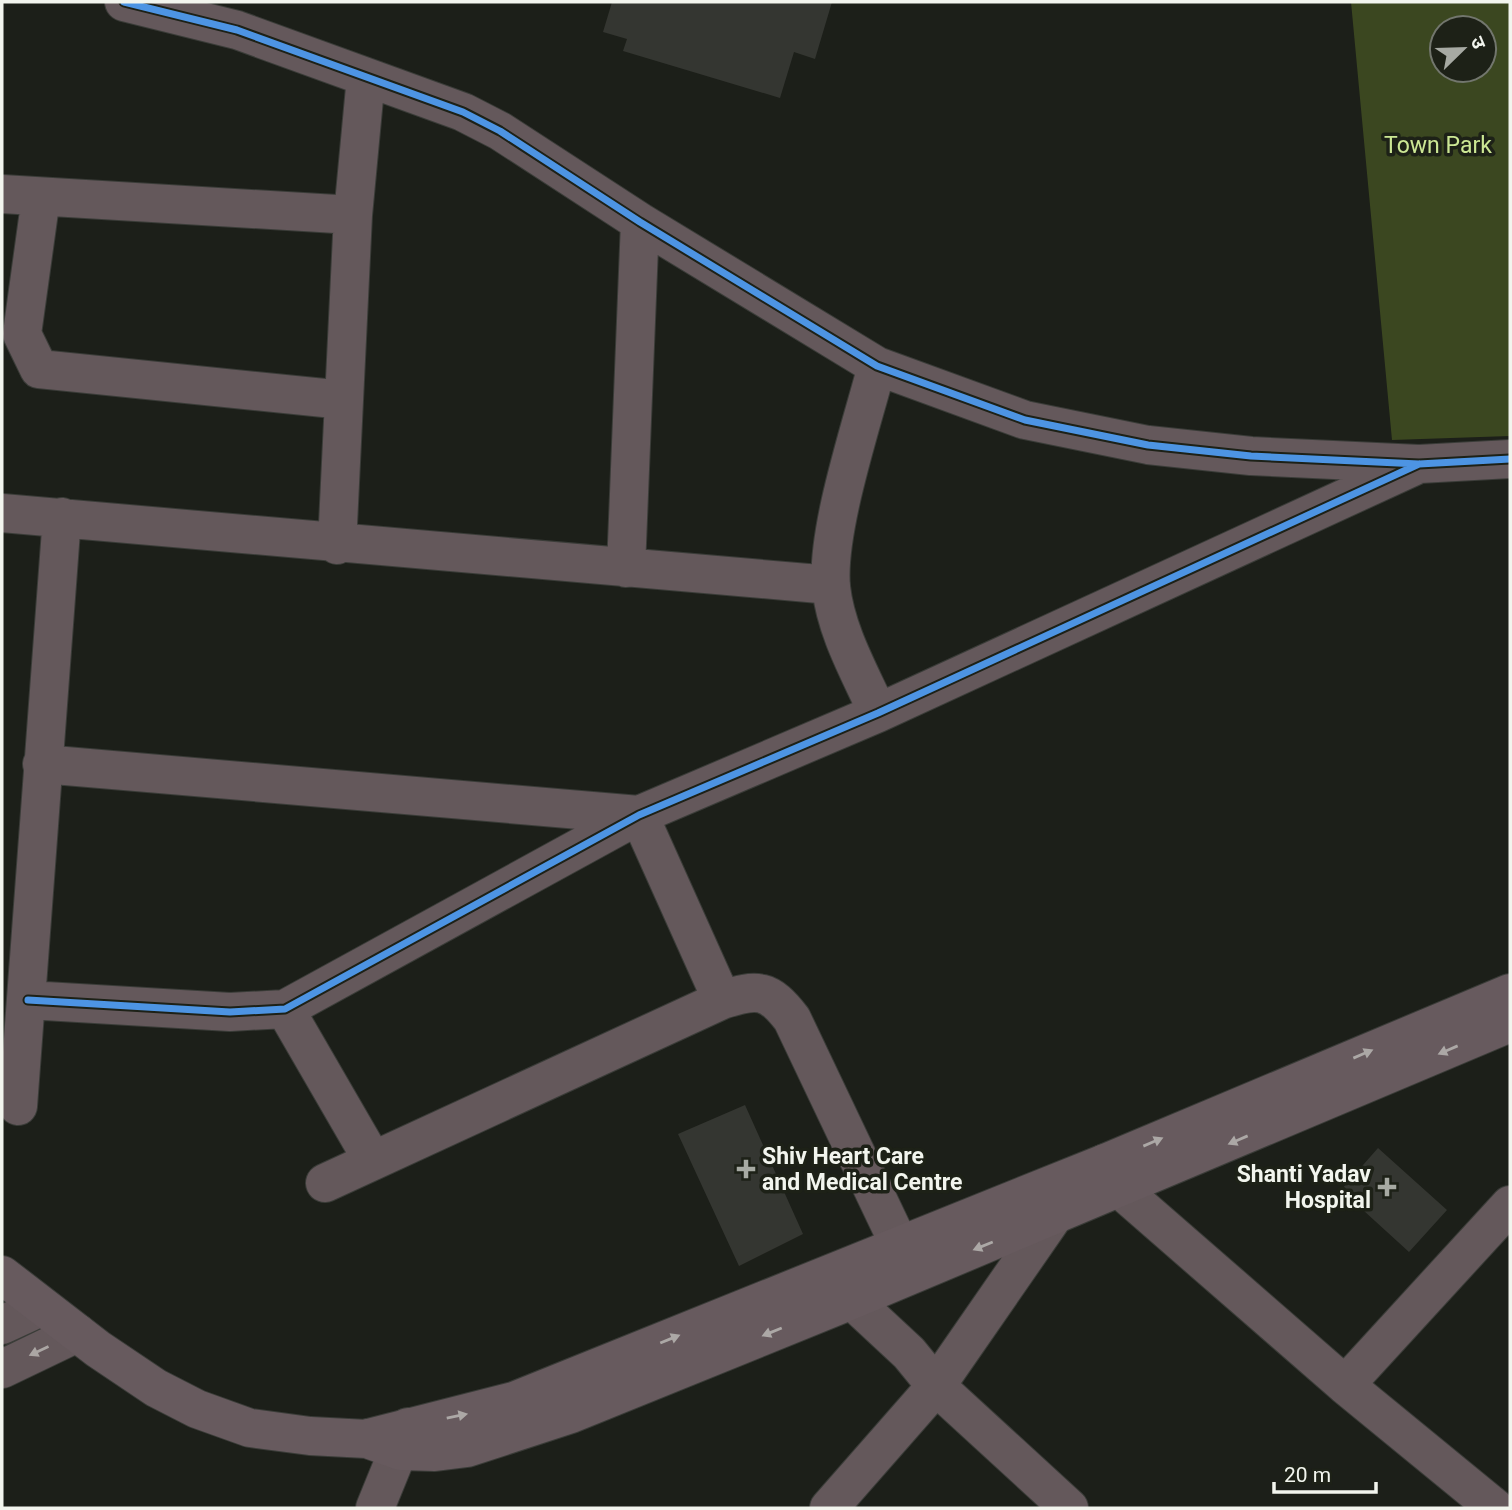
<svg xmlns="http://www.w3.org/2000/svg" width="1512" height="1510" font-family="Roboto,'Noto Sans Devanagari',sans-serif">
<rect width="100%" height="100%" fill="#1c1f19"/>
<!-- green -->
<path fill="#3b4720" fill-rule="evenodd" d="M1351,2H1510V436L1392,440ZM1442,28H1484V70H1442Z"/>
<!-- building -->
<path fill="#343631" d="M612,2H832L815,59L794,52L780,98L623,51L627,39L603,32Z
M745,1105L803,1234L739,1266L678,1134Z
M1378,1148L1447,1210L1409,1252L1341,1190Z"/>
<g fill="none" stroke-linecap="round" stroke-linejoin="round">
<!-- street casing -->
<g stroke="#3a3c38" stroke-width="40">
<path id="street" d="M124,2L237,30L463,112L500,131L640,222L877,366L1025,420L1148,445L1251,456L1419,464L1510,459
M2,194L353,215
M41,197L22,334L39,369L344,400
M877,366C862,424 826,530 831,587C836,632 860,673 878,713
M2,513L831,585
M337,545L353,215L366,77
M626,568L640,222
M42,764L639,815L722,1000
M28,1000L230,1012L285,1009L639,815L878,713L1419,464
M285,1009L373,1161
M18,1106L62,517
M1105,1163L1120,1189L1345,1385L1495,1508
M325,1183L722,1000C758,988 769,989 792,1019L899,1244
M852,1300L909,1353L936,1386L1069,1508
M2,1325L41,1307
M2,1369L77,1333
M1345,1385L1510,1205
M375,1508L408,1427
M829,1508L936,1386L1053,1217L1061,1200"/>
</g>
<!-- secondary casing -->
<g stroke="#3a3c38" stroke-width="40">
<path id="secondary" d="M2,1275L98,1349L156,1388L197,1409L250,1428L310,1436L367,1439L401,1451L435,1452L467,1448L571,1414L852,1300L1510,1023
M369,1438L514,1401L1105,1163L1510,993"/>
</g>
<!-- street -->
<use href="#street" stroke="#64585b" stroke-width="38"/>
<!-- secondary -->
<use href="#secondary" stroke="#675a5e" stroke-width="38"/>
<!-- cycleway casing -->
<g stroke="#1d2117" stroke-width="11">
<path id="cycleway" d="M124,2L237,30L463,112L500,131L640,222L877,366L1025,420L1148,445L1251,456L1419,464L1510,459
M28,1000L230,1012L285,1009L639,815L878,713L1419,464"/>
</g>
<!-- cycleway -->
<use href="#cycleway" stroke="#4d94e3" stroke-width="7"/>
</g>
<!-- one-way arrows -->
<defs><path id="oneway-solid" d="M-6-.8H1V-3.2L6.5 0L1 3.2V.8H-6Z" transform="scale(1.75)"/></defs>
<g fill="#aca8a6">
<use href="#oneway-solid" transform="translate(1448 1050) rotate(157)"/>
<use href="#oneway-solid" transform="translate(1363 1054) rotate(-23)"/>
<use href="#oneway-solid" transform="translate(1238 1140) rotate(157)"/>
<use href="#oneway-solid" transform="translate(1153 1142) rotate(-23)"/>
<use href="#oneway-solid" transform="translate(983 1246) rotate(158)"/>
<use href="#oneway-solid" transform="translate(772 1332) rotate(158)"/>
<use href="#oneway-solid" transform="translate(670 1339) rotate(-22)"/>
<use href="#oneway-solid" transform="translate(457 1416) rotate(-12)"/>
</g>
<use fill="#aba6a4" href="#oneway-solid" transform="translate(39 1351) rotate(155)"/>
<!-- markers -->
<g fill="#a7aaa3" stroke="#1d2117" stroke-width="2.5">
<path d="M742.5 1158.5h7v7h7v7h-7v7h-7v-7h-7v-7h7z"/>
<path d="M1383.5 1176.5h7v7h7v7h-7v7h-7v-7h-7v-7h7z"/>
</g>
<g text-anchor="middle" dominant-baseline="central" stroke-width="7" stroke-linejoin="round" paint-order="stroke">
<!-- park labels -->
<g font-size="23" fill="#cce794" stroke="#1d2117">
<text x="1438" y="145">Town Park</text>
</g>
<!-- poi labels -->
<g font-size="23" font-weight="bold" fill="#f2f5ee" stroke="#1d2117" text-anchor="start">
<text x="762" y="1156">Shiv Heart Care<tspan x="762" dy="26">and Medical Centre</tspan></text>
<text x="1371" y="1174" text-anchor="end">Shanti Yadav<tspan x="1371" dy="26">Hospital</tspan></text>
</g>
</g>
<!-- border -->
<rect width="1512" height="1510" fill="none" stroke="#f2f5ee" stroke-width="7"/>
<!-- north arrow -->
<g transform="translate(1463 49) rotate(67)"><circle r="33" fill="#1d2117" stroke="#72766d" stroke-width="2"/>
<path d="M0-5L12 26L0 18L-12 26Z" fill="#a7aaa3"/>
<text y="-10" font-size="19" font-weight="bold" text-anchor="middle" fill="#f2f5ee">उ</text>
</g>
<!-- scale -->
<path d="M1274 1482v10h102v-10" fill="none" stroke="#f2f5ee" stroke-width="3.5"/>
<text x="1284" y="1482" font-size="21" fill="#f2f5ee" stroke="#1d2117" stroke-width="5" paint-order="stroke">20 m</text>
</svg>
